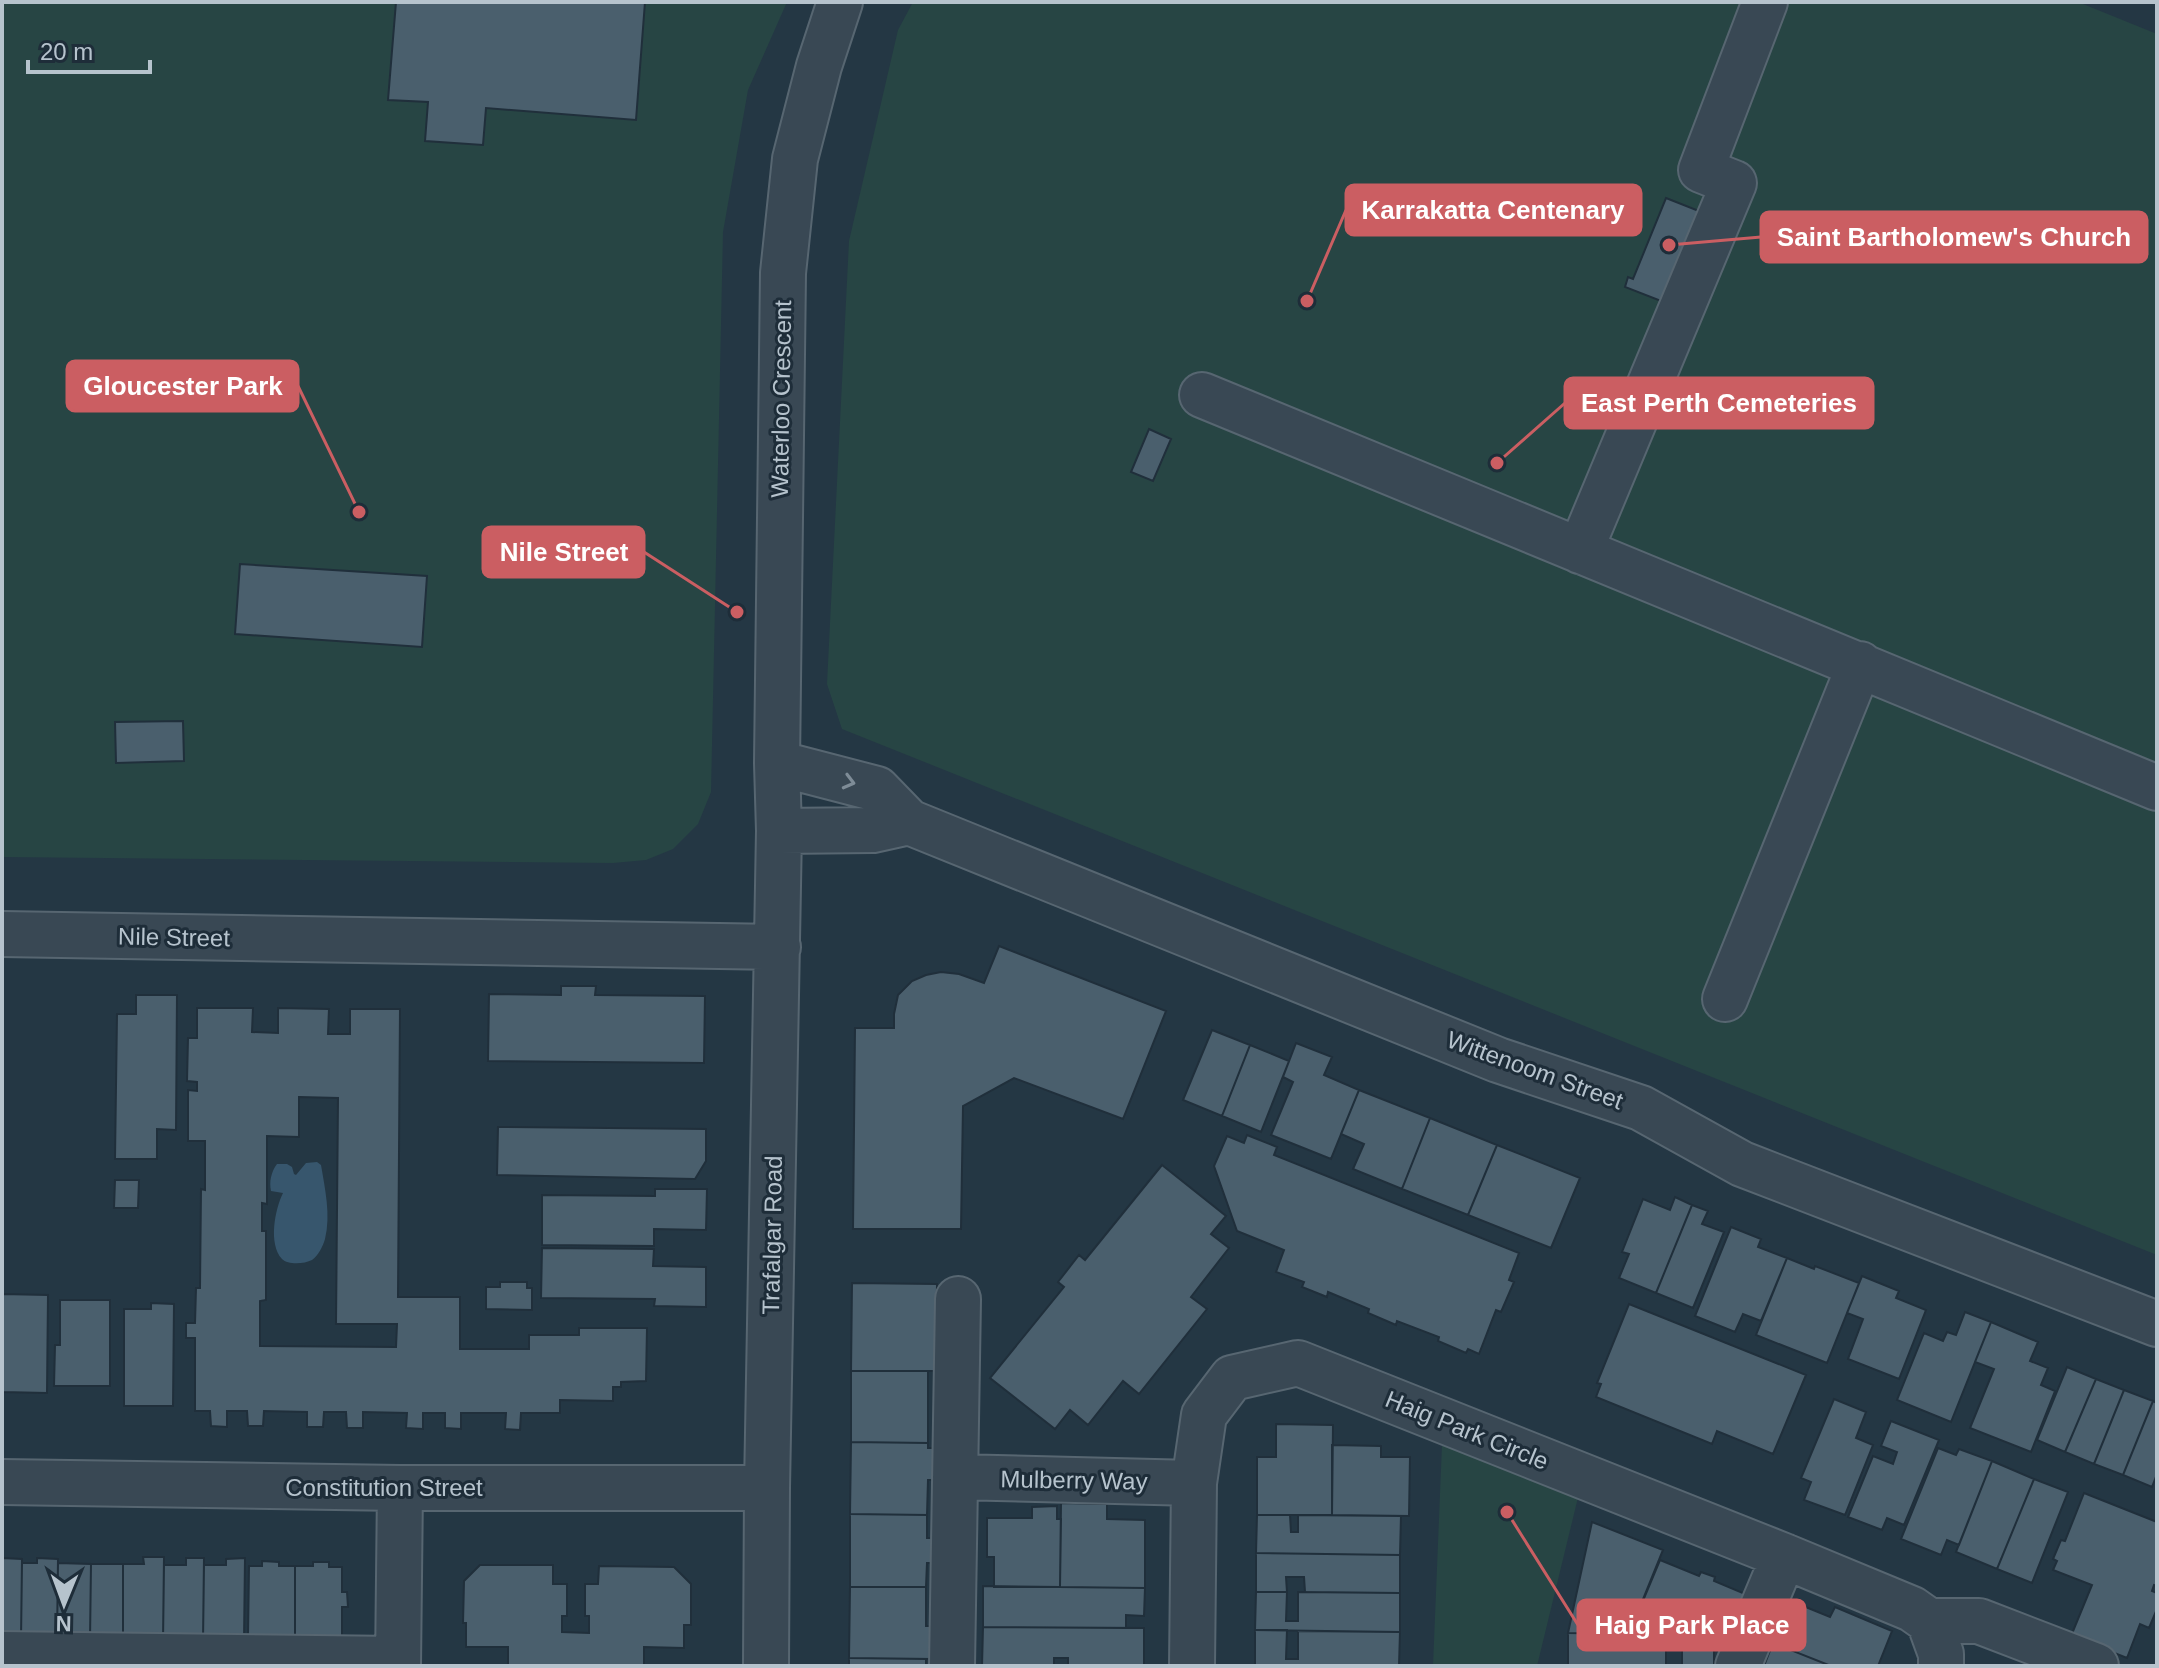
<svg xmlns="http://www.w3.org/2000/svg" width="2159" height="1668" font-family="Helvetica,sans-serif">
<rect width="100%" height="100%" fill="#243744"/>
<!-- green -->
<path fill="#274544" d="M2,2H787L748,90L723,232L711,792L698,824L673,849L646,860L613,863L2,857Z
M913,2H2078L2157,34V1255L842,729L827,684L849,241L898,30Z
M1443,1420L1583,1477L1537,1666H1433Z"/>
<!-- water -->
<path fill="#37566d" d="M317,1162L321,1165C325,1189 331,1215 325,1239C323,1246 318,1256 312,1260C304,1264 288,1265 282,1259C268,1244 275,1209 283,1193L271,1191C269,1182 271,1172 277,1164H287L292,1167L294,1174L296,1175L306,1163Z"/>
<!-- building -->
<path fill="#4a5f6d" stroke="#202f3b" stroke-width="2" fill-rule="evenodd" d="M396,2H645L636,120L486,108L483,145L425,141L428,102L388,100Z
M1666,198L1704,213L1661,301L1625,287L1628,277L1633,279Z
M1149,429L1171,439L1153,481L1131,472Z
M240,564L427,576L422,647L235,634Z
M183,721L184,761L116,763L115,722Z
M999,946L1166,1011L1123,1119L1014,1078L963,1106L961,1229H853L855,1028H894V1014L898,995L912,981L926,975L941,972L959,974L984,983Z
M561,986H596L595,995L705,996L704,1063L488,1061L489,994L561,995Z
M136,995H177L176,1130L157,1129V1159H115L117,1014H136Z
M197,1008H253L252,1032L278,1033V1008L329,1009L328,1034H350V1009H400L398,1297H460V1349H529V1335H579V1328H647L646,1381L621,1382V1387H613V1401L560,1400V1413H521L520,1430L505,1429L506,1413H461V1429L445,1428V1413H423V1429L406,1428L407,1413L363,1412V1428H347L346,1412H324L323,1427H307V1412L264,1411L263,1426H248L247,1411H227V1427L211,1426L210,1411H195V1338H186V1323H195L196,1288H200L201,1189L205,1190V1141H188V1090L197,1091V1082L187,1081L188,1038H197ZM299,1097L338,1098L336,1324H397L396,1347L260,1346V1301L266,1300V1231H262V1203L267,1204V1136L299,1137Z
M1212,1030L1250,1045L1222,1116L1183,1100Z
M1296,1043L1332,1057L1324,1075L1359,1090L1331,1159L1271,1135L1293,1082L1283,1077Z
M1250,1045L1289,1061L1261,1132L1222,1116Z
M1359,1090L1430,1118L1402,1189L1353,1169L1364,1144L1341,1134Z
M1430,1118L1497,1145L1468,1215L1402,1189Z
M498,1127L706,1129V1161L695,1179L497,1175Z
M1247,1135L1277,1147L1274,1155L1519,1253L1509,1280L1514,1282L1501,1312L1496,1310L1479,1354L1468,1349L1466,1353L1438,1341L1439,1337L1397,1321L1396,1325L1368,1313L1369,1309L1328,1292L1327,1297L1302,1287L1304,1282L1276,1272L1284,1250L1237,1231L1214,1166L1227,1136L1244,1143Z
M1497,1145L1580,1178L1551,1248L1468,1215Z
M1162,1165L1226,1216L1211,1234L1229,1248L1191,1297L1207,1309L1139,1394L1123,1381L1088,1425L1070,1410L1055,1429L990,1378L1064,1287L1058,1282L1079,1255L1085,1260Z
M115,1180H139L138,1208H114Z
M655,1189H707L706,1230L654,1229V1246L542,1245V1195L655,1196Z
M1675,1197L1692,1205L1656,1293L1619,1278L1629,1254L1622,1252L1643,1199L1670,1210Z
M1692,1205L1708,1211L1702,1224L1724,1232L1693,1308L1656,1293Z
M1731,1227L1761,1239L1758,1247L1787,1258L1761,1321L1743,1314L1735,1332L1695,1316Z
M542,1248L654,1249L653,1266L706,1267V1307L654,1306L655,1299L541,1298Z
M1787,1258L1814,1269L1815,1266L1859,1283L1827,1363L1756,1335Z
M1862,1276L1899,1291L1896,1298L1926,1310L1899,1379L1848,1359L1863,1319L1847,1313Z
M500,1282H527V1288H532V1310L486,1309V1287H500Z
M852,1283L937,1284L936,1371H851Z
M2,1294L48,1295L47,1393L2,1392Z
M60,1300H110V1386H54L55,1345H60Z
M151,1303L174,1304L173,1406H124V1309H151Z
M1629,1304L1806,1375L1773,1454L1717,1431L1712,1444L1596,1397L1601,1384L1597,1383Z
M1965,1312L1991,1322L1951,1422L1897,1400L1924,1333L1943,1341L1947,1332L1956,1335Z
M1991,1322L2038,1342L2030,1361L2048,1368L2041,1385L2055,1391L2031,1452L1970,1428L1994,1369L1975,1362Z
M2067,1367L2096,1379L2065,1452L2037,1440Z
M851,1371H928V1443L851,1442Z
M2096,1379L2124,1390L2094,1464L2065,1452Z
M2124,1390L2153,1401L2123,1475L2094,1464Z
M1834,1399L1866,1412L1856,1438L1873,1445L1845,1515L1804,1500L1811,1482L1801,1478Z
M2153,1401L2157,1403V1474L2152,1487L2123,1475Z
M1891,1421L1939,1440L1904,1525L1887,1518L1882,1530L1848,1517L1873,1456L1893,1464L1897,1452L1881,1446Z
M1276,1424L1333,1425L1332,1515H1257V1457H1276Z
M851,1442L928,1443V1448H933V1480H928L927,1515L850,1514Z
M1332,1445L1381,1446V1457H1410L1409,1516L1332,1515Z
M1938,1448L1956,1455L1959,1449L1992,1461L1959,1545L1947,1540L1941,1555L1901,1539Z
M1992,1461L2034,1479L1997,1569L1956,1552Z
M2034,1479L2068,1492L2032,1583L1997,1569Z
M2084,1493L2157,1522V1586L2154,1585L2152,1591L2157,1593V1609L2149,1628L2140,1624L2127,1658L2071,1636L2092,1585L2053,1570L2057,1561L2053,1559L2061,1540L2065,1541Z
M1061,1503L1107,1504V1519L1145,1520V1588L1060,1587Z
M1057,1506V1519H1061L1060,1587H994V1557H987V1518H1032V1507Z
M850,1514L927,1515V1538H934L933,1563H927L926,1587H850Z
M1257,1515H1290L1291,1532H1298V1515L1401,1516L1400,1555L1256,1553Z
M1592,1522L1663,1550L1629,1634L1568,1633Z
M1256,1553L1400,1555V1593L1305,1592L1304,1577H1286L1287,1592H1256Z
M143,1557H164L163,1641L123,1640V1564H144Z
M2,1558L22,1559L21,1639H2Z
M37,1558L58,1559L57,1640L21,1639L22,1563H37Z
M186,1558H204L203,1641H163L164,1565H186Z
M245,1558L244,1642L203,1641L204,1565H226V1559Z
M1660,1560L1699,1576L1701,1572L1715,1577L1714,1581L1750,1596L1734,1636L1682,1635L1688,1619L1662,1609L1651,1635L1629,1634Z
M262,1561L279,1562V1566H295V1636H248L249,1566H262Z
M313,1562H329V1567H342V1592H347L348,1607H342V1636H295V1566H313Z
M58,1563L91,1564L90,1640H57Z
M91,1564H123V1640H90Z
M480,1565H553V1584H567V1616H562V1632L589,1633V1616H585V1584H598L599,1566L674,1567L691,1584V1625H684V1648L644,1647V1666H508V1647H466V1623H463L464,1581Z
M983,1586L1145,1588L1144,1616L1126,1615V1628L983,1627Z
M850,1587H926V1626H932V1659L849,1658Z
M1256,1592H1287L1286,1621H1298V1592L1400,1593V1632L1255,1630Z
M1791,1601L1830,1617L1835,1607L1892,1631L1878,1666H1831L1773,1643Z
M983,1627L1144,1628V1666H1068V1658H1054V1666H982Z
M1255,1630H1287L1286,1659H1298V1631L1400,1632L1399,1666H1255Z
M1568,1633L1666,1634V1666H1568Z
M1682,1635H1714V1666H1682Z
M1773,1643L1831,1666H1764Z
M849,1658L926,1659V1666H849Z"/>
<g fill="none" stroke-linecap="round" stroke-linejoin="round">
<!-- minor casing -->
<g stroke="#576671" stroke-width="48">
<path id="minor" d="M1202,395L2157,788
M1580,551L1734,183L1701,170L1765,2
M777,763L877,789L909,822L1498,1060L1641,1108L1742,1164L2157,1324
M779,831L873,830L909,822
M2,934L778,947
M1725,999L1860,664
M955,1477L1194,1483
M2,1482L400,1488H767
M1929,1621H1979L2096,1666
M2,1654L398,1659
M398,1666L400,1488
M766,1666L767,1488L779,831L777,763L783,273L795,159L819,66L840,2
M952,1666L958,1299
M1192,1666L1194,1483L1204,1415L1232,1378L1298,1363L1784,1556L1912,1609L1929,1621L1941,1654V1666
M1738,1666L1784,1556"/>
</g>
<!-- minor -->
<use href="#minor" stroke="#394854" stroke-width="44"/>
</g>
<!-- one-way arrows -->
<defs><path id="oneway-chevron" d="M-2-3.5L2.5 0L-2 3.5" fill="none" stroke-width="1.6" stroke-linecap="round" stroke-linejoin="round" transform="scale(2)"/></defs>
<use stroke="#7e8c97" href="#oneway-chevron" transform="translate(849 782) rotate(15)"/>
<g text-anchor="middle" dominant-baseline="central" stroke-width="6" stroke-linejoin="round" paint-order="stroke">
<!-- street labels -->
<g font-size="24" fill="#b6c3cd" stroke="#1e2d39">
<text transform="translate(781 399) rotate(-89)">Waterloo Crescent</text>
<text transform="translate(174 937) rotate(1)">Nile Street</text>
<text transform="translate(1535 1070) rotate(20)">Wittenoom Street</text>
<text transform="translate(772 1235) rotate(-89)">Trafalgar Road</text>
<text transform="translate(1467 1430) rotate(22)">Haig Park Circle</text>
<text transform="translate(1074 1480) rotate(1)">Mulberry Way</text>
<text x="384" y="1487">Constitution Street</text>
</g>
</g>
<!-- callouts -->
<path fill="none" stroke="#cb5e62" stroke-width="3" d="M1307 301L1346 210M1669 245L1761 237M359 512L298 386M1497 463L1565 403M737 612L644 552M1507 1512L1578 1625"/>
<g fill="#cb5e62" stroke="#1e2d39" stroke-width="3">
<circle cx="1307" cy="301" r="8"/>
<circle cx="1669" cy="245" r="8"/>
<circle cx="359" cy="512" r="8"/>
<circle cx="1497" cy="463" r="8"/>
<circle cx="737" cy="612" r="8"/>
<circle cx="1507" cy="1512" r="8"/>
</g>
<g fill="#cb5e62" stroke="#cb5e62" stroke-width="3">
<rect x="1346" y="185" width="295" height="50" rx="8"/>
<rect x="1761" y="212" width="386" height="50" rx="8"/>
<rect x="67" y="361" width="231" height="50" rx="8"/>
<rect x="1565" y="378" width="308" height="50" rx="8"/>
<rect x="483" y="527" width="161" height="50" rx="8"/>
<rect x="1578" y="1600" width="227" height="50" rx="8"/>
</g>
<g font-size="26" text-anchor="middle" font-weight="bold" fill="#fff">
<text x="1493" y="219">Karrakatta Centenary</text>
<text x="1954" y="246">Saint Bartholomew's Church</text>
<text x="183" y="395">Gloucester Park</text>
<text x="1719" y="412">East Perth Cemeteries</text>
<text x="564" y="561">Nile Street</text>
<text x="1692" y="1634">Haig Park Place</text>
</g>
<!-- border -->
<rect width="2159" height="1668" fill="none" stroke="#b6c3cd" stroke-width="8"/>
<!-- north arrow -->
<g transform="translate(64 1604) rotate(181)" stroke="#1e2d39" stroke-width="6" paint-order="stroke">
<path d="M0-6L14 30L0 20L-14 30Z" fill="#b6c3cd"/>
<text y="-12" font-size="22" font-weight="bold" text-anchor="middle" fill="#b6c3cd">N</text>
</g>
<!-- scale -->
<path d="M28 60v12h122v-12" fill="none" stroke="#b6c3cd" stroke-width="4"/>
<text x="40" y="60" font-size="24" fill="#b6c3cd" stroke="#1e2d39" stroke-width="6" paint-order="stroke">20 m</text>
</svg>
